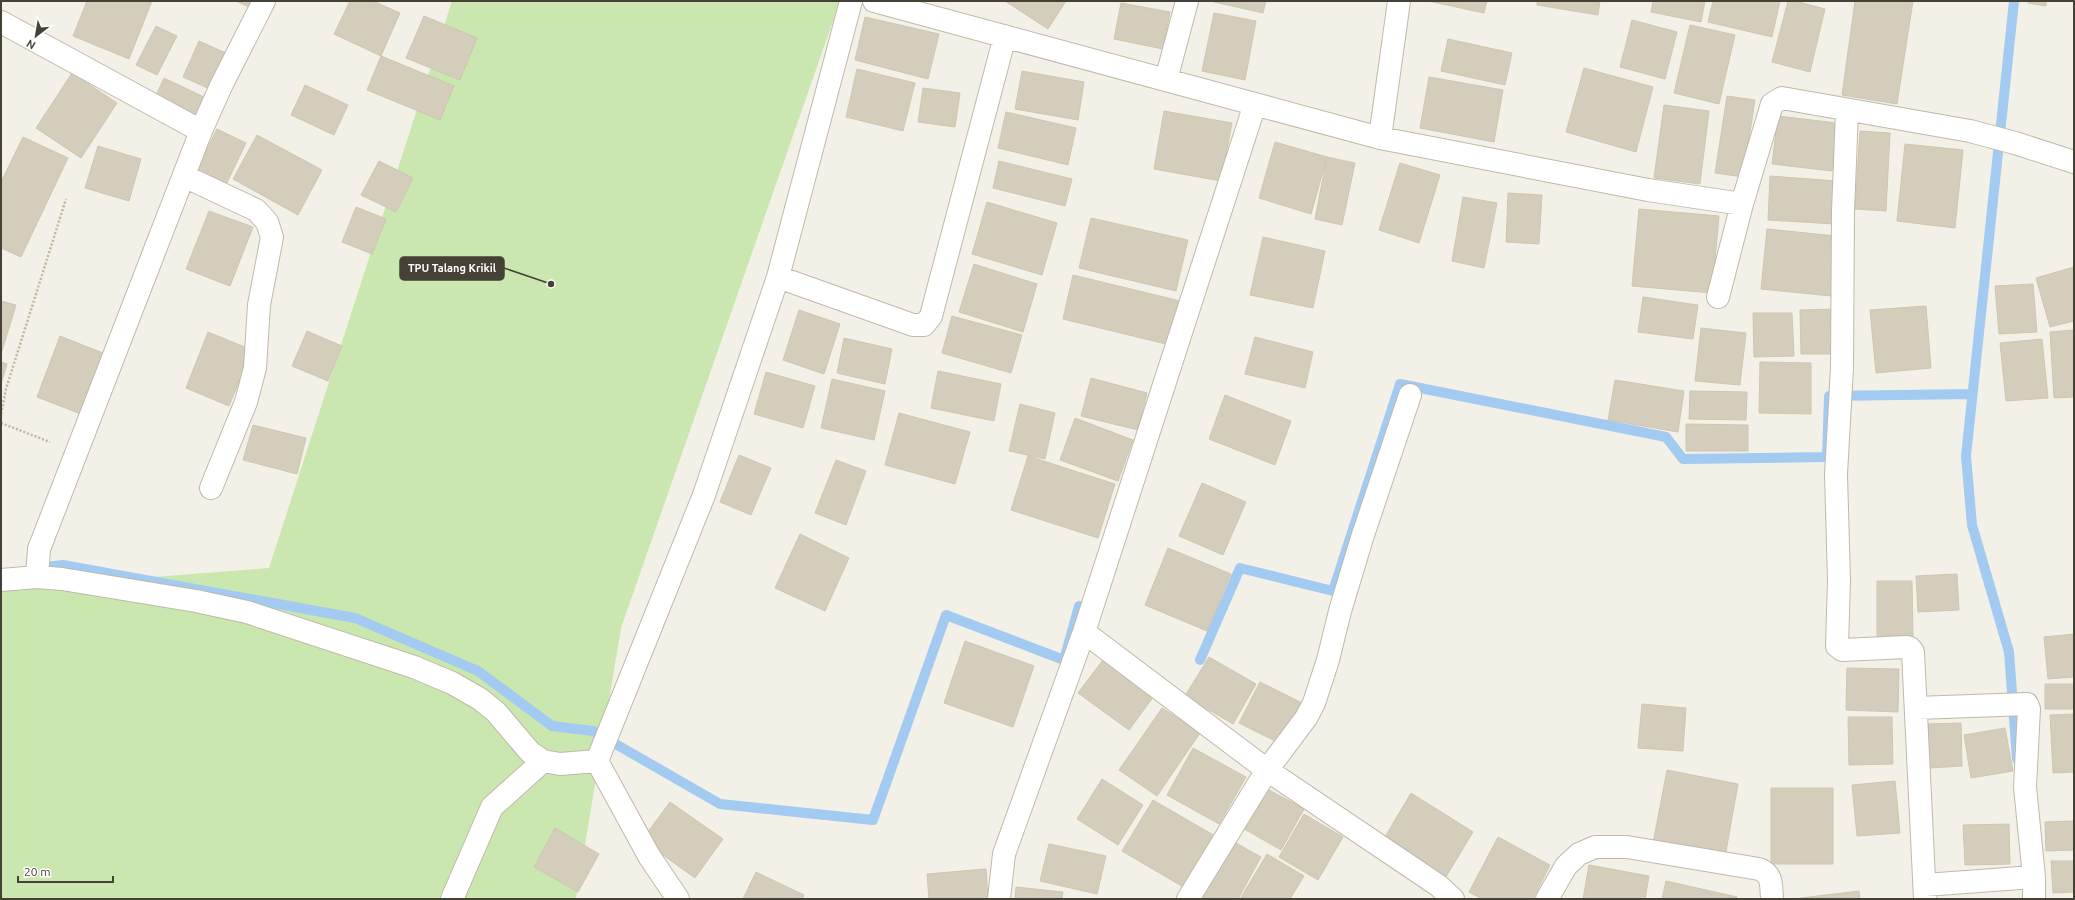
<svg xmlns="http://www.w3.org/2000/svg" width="2075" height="900" font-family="Ubuntu,sans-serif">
<rect width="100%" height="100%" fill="#f3f0e7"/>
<!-- green -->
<path fill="#cae7b0" d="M452,1H840L621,628L576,899H1V589L269,568Z"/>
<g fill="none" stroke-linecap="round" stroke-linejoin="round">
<!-- stream -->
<path stroke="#a3caf0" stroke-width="10" d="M2014,1L1966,456L1972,525L2009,652L2017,759
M37,568L63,565L355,618L478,671L552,726L593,731L720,804L873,820L946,615L1064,660L1079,606
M1200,660L1240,568L1333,591L1400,384L1666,437L1683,459L1827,457L1829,396L1972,394"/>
</g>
<!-- building -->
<path fill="#d5cdbc" stroke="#cfc6af" d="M87,1H152L129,59L73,36Z
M236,1H255L251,8Z
M350,1H373L400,13L381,56L334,34Z
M1005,1H1066L1048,29Z
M1210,1H1266L1263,13Z
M1428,1H1487L1484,13Z
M1537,1H1600L1598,15L1537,5Z
M1653,1H1705L1701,22L1651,12Z
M1713,1H1780L1772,37L1708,22Z
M1788,1H1795L1825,9L1810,72L1772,62Z
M1855,1H1913L1897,104L1842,95Z
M2028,1H2046V6L2028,3Z
M1121,3L1170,12L1163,49L1114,39Z
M1214,13L1256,21L1245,80L1202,71Z
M424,16L477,38L460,80L406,58Z
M865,17L939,34L928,79L855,60Z
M1632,20L1677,32L1665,79L1620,67Z
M1690,25L1735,35L1719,104L1674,93Z
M156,26L177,36L157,75L136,65Z
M1448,39L1512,53L1505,85L1441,71Z
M199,41L228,54L212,90L183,77Z
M381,56L454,86L440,120L367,90Z
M1584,68L1653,87L1636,152L1566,132Z
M857,69L915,83L903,131L846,117Z
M1022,71L1084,82L1078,120L1015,109Z
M72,73L117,103L81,158L36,128Z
M1429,77L1503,90L1494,142L1420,128Z
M164,78L208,99L196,125L152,104Z
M305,85L348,105L334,135L291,115Z
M923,88L960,93L955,127L918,122Z
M1727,96L1755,100L1743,177L1715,173Z
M1664,105L1709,111L1700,184L1654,178Z
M1164,111L1232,123L1221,181L1154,169Z
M1006,112L1076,128L1068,165L998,148Z
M1778,116L1837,123L1832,171L1772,164Z
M217,129L246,143L222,193L192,179Z
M1860,131L1890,133L1886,211L1855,209Z
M257,135L322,170L298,215L233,179Z
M23,137L68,158L21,257L1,248V182Z
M1275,142L1327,157L1311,214L1259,198Z
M1905,144L1963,150L1955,228L1897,221Z
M98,146L141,159L129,201L85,188Z
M1327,157L1355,163L1342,225L1315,219Z
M379,161L413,178L396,212L361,195Z
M999,161L1072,179L1065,206L993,188Z
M1400,163L1440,175L1419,243L1379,230Z
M1770,176L1837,181L1834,224L1768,220Z
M1508,193L1542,195L1539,244L1506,242Z
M1463,197L1497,203L1484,268L1452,261Z
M987,202L1057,223L1042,275L972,254Z
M356,207L386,219L372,254L342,242Z
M1639,209L1719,216L1712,293L1632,286Z
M209,211L253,227L230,286L186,269Z
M1091,218L1188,240L1176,291L1079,268Z
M1767,229L1836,236L1831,296L1761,289Z
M1263,237L1325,251L1313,308L1250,295Z
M974,264L1037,284L1023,332L959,312Z
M2074,267V321L2050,327L2036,278Z
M1073,275L1180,301L1170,345L1063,319Z
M2033,284L2037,332L1999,334L1995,286Z
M1643,297L1698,305L1693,339L1638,332Z
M1,301L16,305L2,351H1Z
M1926,306L1931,368L1876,373L1870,310Z
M1836,309L1837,354H1801L1800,310Z
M799,310L840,324L824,374L783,360Z
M1753,313H1792L1794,356L1754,357Z
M952,316L1022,335L1011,373L942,353Z
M1701,328L1746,333L1740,385L1695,381Z
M2074,330V397L2054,398L2050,332Z
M307,331L342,346L328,381L292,366Z
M208,332L252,350L229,406L186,388Z
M60,336L103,353L81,414L37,397Z
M1255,337L1313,352L1305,388L1245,374Z
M844,338L892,349L885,384L837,373Z
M2042,339L2048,398L2006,401L2000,343Z
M1,362L7,364L1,384Z
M1760,362L1811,363V414L1759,413Z
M938,371L1001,384L994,421L931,408Z
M766,372L815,386L803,428L754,414Z
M1091,378L1147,393L1138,430L1081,416Z
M832,379L885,391L874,440L821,428Z
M1615,380L1684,391L1678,432L1608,420Z
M1690,391L1747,392L1746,420L1689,419Z
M1225,395L1291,421L1275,465L1209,439Z
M1020,404L1055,413L1045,459L1009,451Z
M899,413L970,432L955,484L885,465Z
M1075,418L1133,440L1118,481L1060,460Z
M1686,424L1748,425V451H1686Z
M253,425L306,438L297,474L243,460Z
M739,455L771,468L751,515L720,502Z
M1028,456L1115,484L1098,538L1011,510Z
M836,460L866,471L846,525L815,513Z
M1202,483L1246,502L1223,555L1179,536Z
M800,534L849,558L825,611L775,588Z
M1168,548L1231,574L1207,631L1145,605Z
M1957,574L1959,610L1918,612L1916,576Z
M1877,581H1912L1913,638H1877Z
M2074,634V677L2048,679L2044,637Z
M965,641L1034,666L1013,727L944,703Z
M1209,657L1256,684L1233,724L1185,696Z
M1103,660L1154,696L1129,730L1078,693Z
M1847,668L1899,669L1898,712L1846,710Z
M1260,682L1302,703L1281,744L1239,723Z
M2045,684H2074V709H2045Z
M1642,704L1686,708L1683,751L1638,748Z
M1162,708L1200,733L1157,796L1119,770Z
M2074,714V772L2053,773L2050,715Z
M1848,717H1892L1893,764L1849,765Z
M1961,723L1962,766L1930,768L1928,724Z
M2005,728L2013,771L1971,778L1964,735Z
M1193,748L1246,777L1219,824L1167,795Z
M1667,770L1738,784L1725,857L1653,843Z
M1102,779L1143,805L1118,845L1077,819Z
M1895,781L1900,833L1857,836L1852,785Z
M1262,786L1304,809L1281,850L1239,826Z
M1771,788H1833V864H1771Z
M1411,793L1473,832L1444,880L1382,842Z
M1153,800L1215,836L1185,888L1122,851Z
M670,802L723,839L695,878L642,840Z
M1304,814L1343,837L1318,880L1279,857Z
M2074,821V850L2046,851L2045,822Z
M2009,824L2010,864L1965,865L1963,825Z
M555,828L599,854L578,892L534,867Z
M1498,837L1550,865L1533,899H1482L1469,892Z
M1227,838L1261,857L1238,899H1202L1196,895Z
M1049,844L1106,856L1097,894L1040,881Z
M1267,854L1304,876L1290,899H1240Z
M2051,861H2074V892L2053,893Z
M1589,865L1649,876L1645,899H1583Z
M986,869L988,899H929L927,874Z
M756,872L804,895L802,899H743Z
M1666,881L1737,897L1736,899H1662Z
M1016,887L1063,892L1062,899H1015Z
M1859,891L1860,899H1793Z"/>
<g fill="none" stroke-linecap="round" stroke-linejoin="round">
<!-- minor casing -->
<g stroke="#bfb9a9" stroke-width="24">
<path id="minor" d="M874,1L1380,138L1648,190L1742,204
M1,22L201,131
M1166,80L1187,1
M1255,104L1084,632L1267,770L1439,886L1453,899
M1847,111L1843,212L1842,368L1836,474L1839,580L1837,646L1842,650L1907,647L1910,648L1913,652L1925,899
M1380,138L1399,1
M184,176L256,210L267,222L272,237L259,305L255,368L246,402L211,488
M778,277L913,325H924L931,316L1005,36
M1718,297L1742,204L1772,104L1782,98L1970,131L2015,143L2074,162
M37,577L39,549L201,131L221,86L264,1
M1,580L37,577L62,579L196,601L247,612L414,667L452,683L480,699L496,712L530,752L543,761L560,764L597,761
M1916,708L2027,704L2029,709L2025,787L2034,877L1925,885
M597,761L704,495L778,277L851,1
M597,761L649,856L678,899
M2034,877V899
M452,899L492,807L543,761
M999,899L1004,854L1084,632
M1188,899L1267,770L1306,718L1314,703L1328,660L1340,611L1362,538L1410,395
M1547,899L1566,866L1579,854L1595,847H1627L1759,869C1773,874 1771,886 1772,899"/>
</g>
<!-- path -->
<path stroke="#c0b69b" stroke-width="2.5" stroke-dasharray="2 2" stroke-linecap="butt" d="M1,414L6,389L66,199
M1,423L50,442"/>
<!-- minor -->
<use href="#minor" stroke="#fff" stroke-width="22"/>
</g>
<!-- callouts -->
<path fill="none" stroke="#464136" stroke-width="1.5" d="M551 284L504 268"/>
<circle fill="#464136" stroke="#fff" stroke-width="1.5" cx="551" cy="284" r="4"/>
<rect fill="#464136" stroke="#464136" stroke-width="1.5" x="400" y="257" width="104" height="23" rx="4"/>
<g font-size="11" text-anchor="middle" font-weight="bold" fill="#fff">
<text x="452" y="272">TPU Talang Krikil</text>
</g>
<!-- border -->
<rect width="2075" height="900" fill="none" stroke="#464136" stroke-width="4"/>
<!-- north arrow -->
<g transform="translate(36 36) rotate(211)" stroke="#ffffff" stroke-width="3" paint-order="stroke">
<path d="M0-3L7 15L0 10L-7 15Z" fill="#464136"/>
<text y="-6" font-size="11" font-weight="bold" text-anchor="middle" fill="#464136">N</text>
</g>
<!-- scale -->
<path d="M18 876v6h95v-6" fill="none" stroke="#464136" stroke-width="2"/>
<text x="24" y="876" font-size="12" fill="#464136" stroke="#ffffff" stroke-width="3" paint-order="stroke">20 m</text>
</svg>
